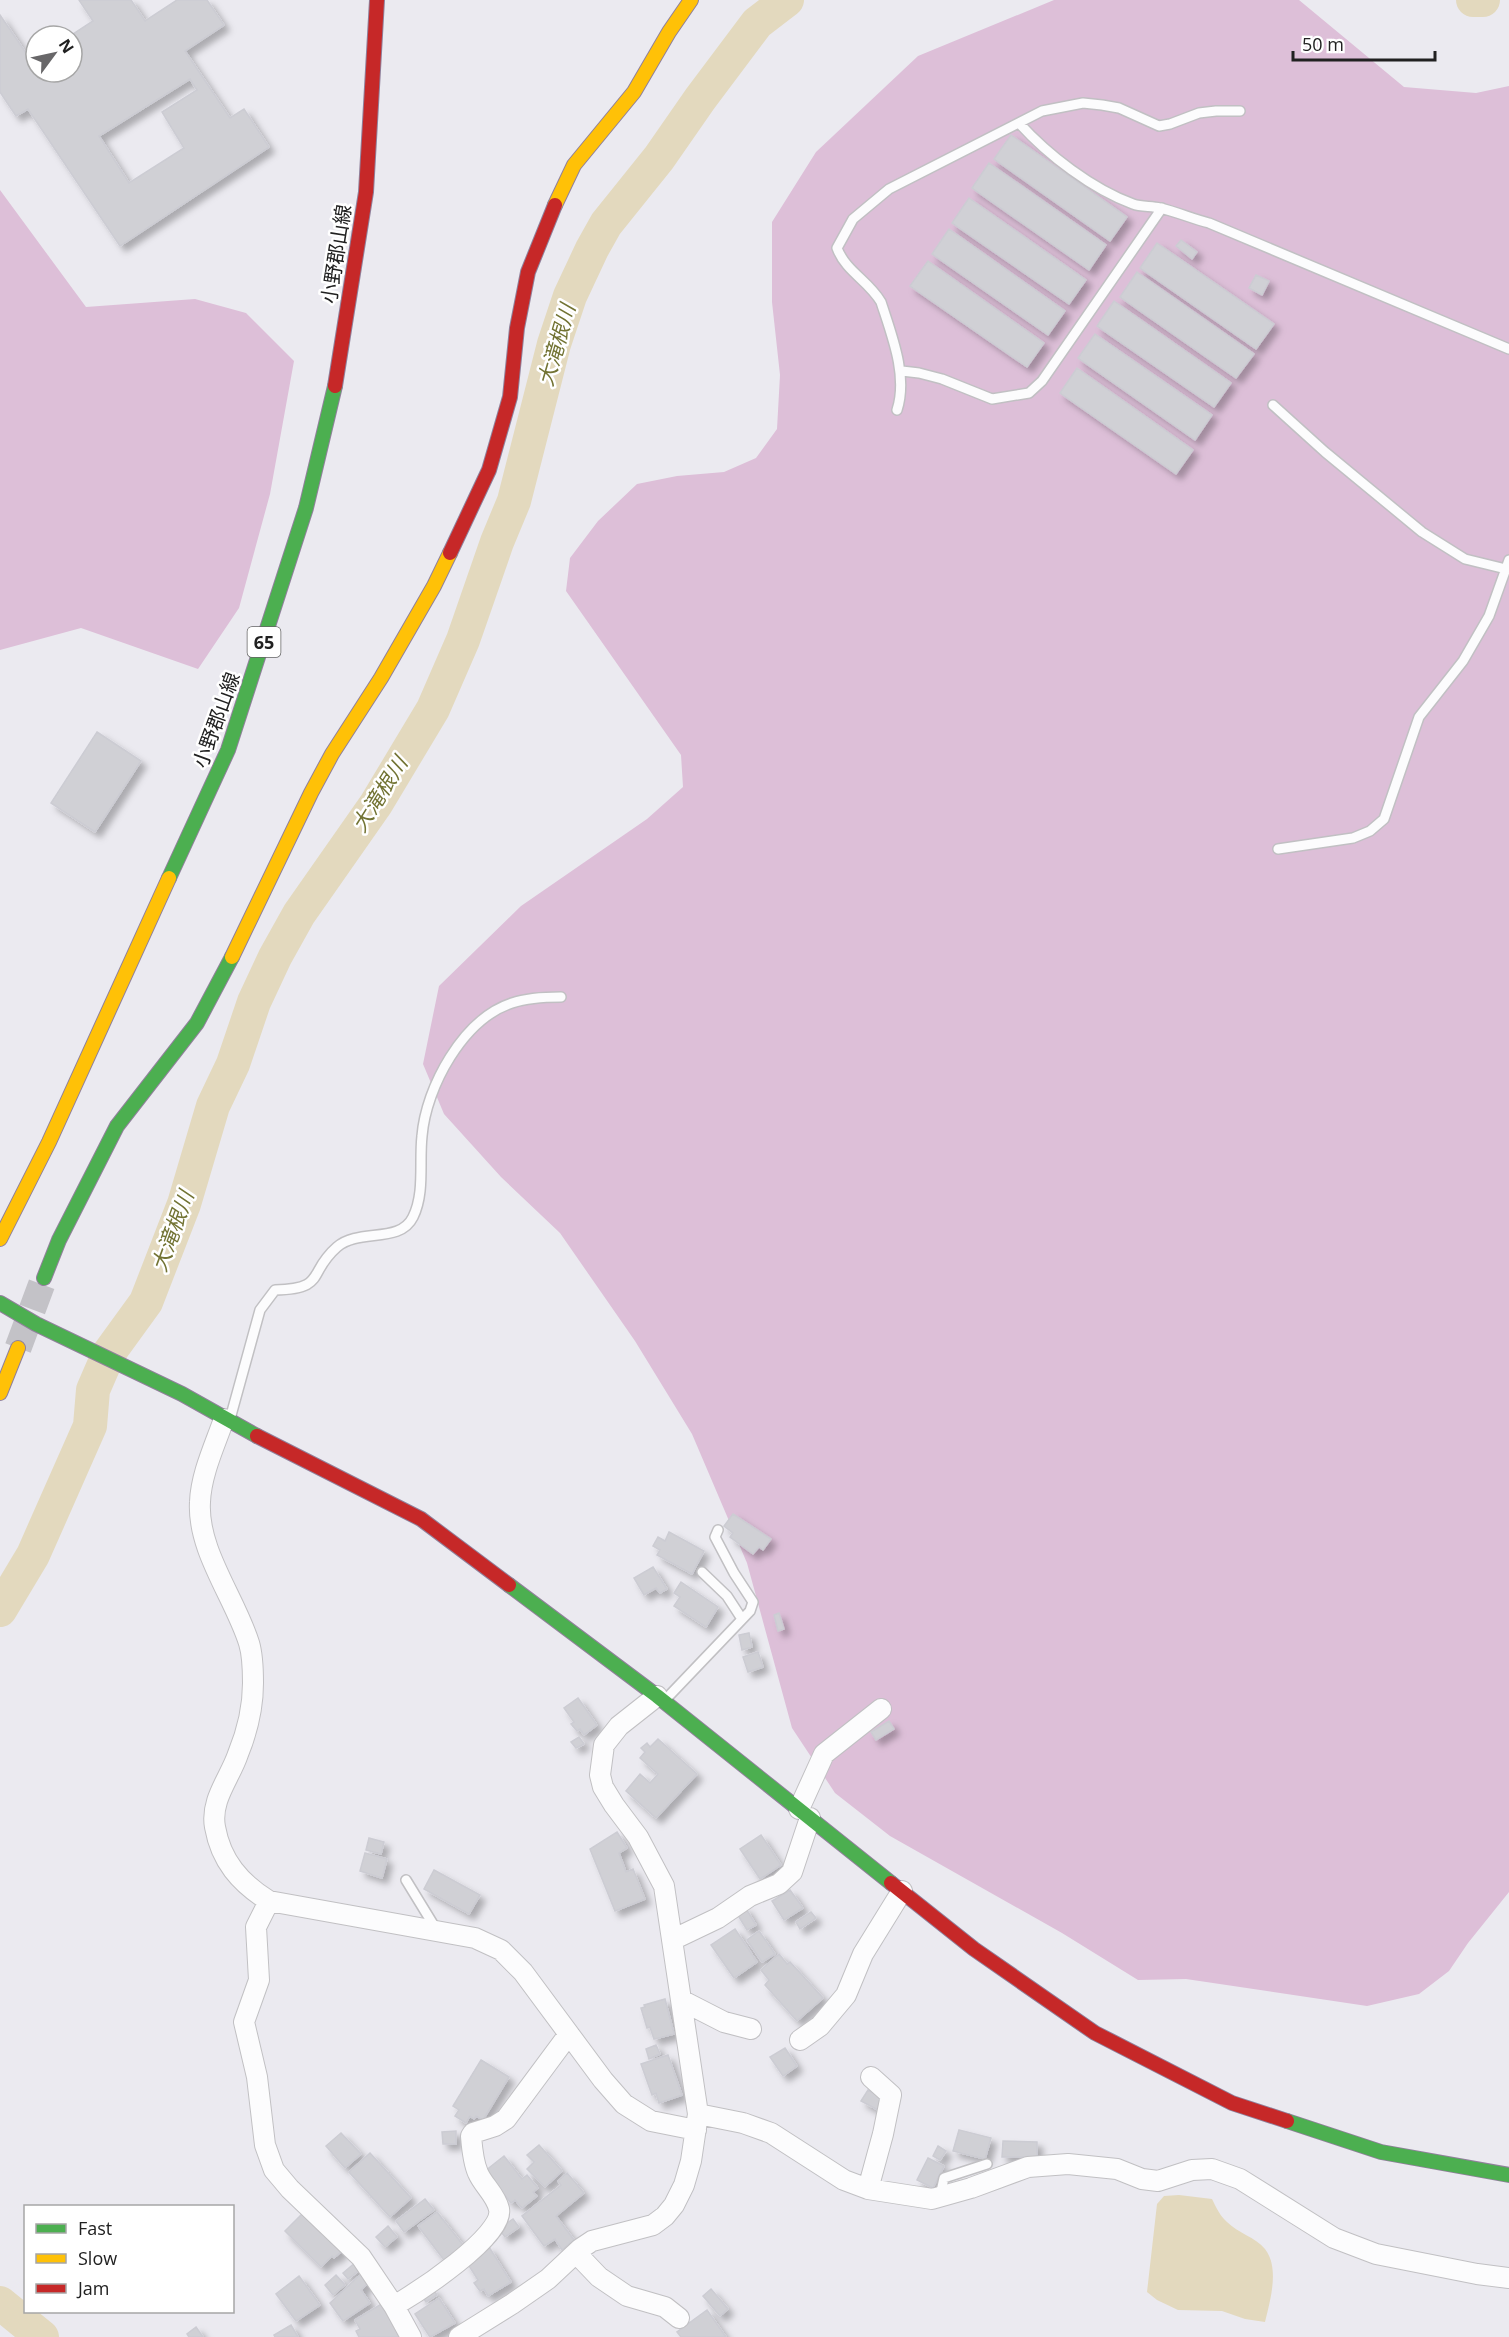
<svg xmlns="http://www.w3.org/2000/svg" width="1509" height="2337" font-family="'Open Sans','Noto Sans JP',sans-serif">
<defs>
<filter id="shadow"><feDropShadow dx="5.5" dy="5.5" stdDeviation="3" flood-color="#0004"/></filter>
</defs>
<rect width="100%" height="100%" fill="#ebeaf0"/>
<!-- forest -->
<path fill="#ddbfd8" d="M1054,0H1299L1404,87L1476,93L1509,86V1892L1468,1943L1449,1971L1419,1994L1367,2006L1186,1979L1138,1980L1062,1933L890,1836L835,1793L792,1728L747,1563L692,1434L635,1341L560,1233L501,1177L444,1114L423,1064L439,986L521,906L647,819L683,787L681,755L566,591L570,558L598,521L637,484L677,476L724,472L756,458L777,429L780,375L772,302V222L816,152L918,56Z
M0,190L86,307L195,299L246,313L294,361L270,494L239,608L198,669L81,628L0,650Z"/>
<!-- water -->
<path fill="#e3d9be" d="M1179,2195L1212,2199C1216,2207 1220,2216 1227,2222C1238,2233 1255,2237 1265,2249C1280,2268 1270,2301 1265,2322L1245,2319L1222,2311L1178,2310L1157,2300L1147,2292L1157,2204L1164,2196Z"/>
<g fill="none" stroke-linecap="round" stroke-linejoin="round">
<!-- river -->
<path stroke="#e3d9be" stroke-width="34" d="M1473,0H1483
M0,1610L33,1555L90,1426L93,1390L109,1353L146,1302L184,1204L213,1106L233,1064L254,1002L275,957L299,914L376,804L433,709L463,640L497,542L514,501L554,344L570,296L592,249L606,224L659,158L700,99L757,23L787,0
M0,2303L42,2337"/>
</g>
<!-- building -->
<path fill="#d0d0d5" stroke="#ccccd3" stroke-width="1.5" fill-rule="evenodd" filter="url(#shadow)" d="M79,0H131L145,21L177,0H207L224,25L185,51L230,118L244,109L269,147L120,246L28,109L16,116L0,92V15L32,62L36,59V72H72V36H70L93,21ZM190,79L197,90L162,112L184,148L129,183L99,136Z
M1011,135L1127,217L1110,241L994,159Z
M989,163L1106,245L1089,270L972,188Z
M969,198L1086,280L1069,304L952,223Z
M949,229L1065,311L1048,335L932,254Z
M1181,240L1197,252L1192,259L1176,246Z
M1157,243L1274,324L1256,349L1140,268Z
M928,261L1044,343L1027,367L910,286Z
M1137,272L1254,354L1236,378L1120,297Z
M1256,275L1269,281L1262,295L1249,288Z
M1114,301L1231,383L1214,407L1097,326Z
M1095,334L1212,415L1195,440L1078,358Z
M1077,368L1193,450L1176,474L1060,393Z
M97,732L141,761L95,832L51,803Z
M733,1514L771,1539L763,1550L759,1547L753,1554L730,1537L733,1533L724,1526Z
M669,1532L704,1551L692,1574L657,1555L660,1550L653,1546L658,1537L665,1541Z
M653,1567L667,1589L660,1593L656,1588L644,1595L634,1578Z
M681,1582L718,1607L706,1627L674,1606L680,1597L674,1593Z
M779,1613L784,1629L778,1631L774,1615Z
M749,1633L752,1647L742,1650L739,1635Z
M758,1652L763,1667L748,1672L743,1657Z
M578,1698L597,1725L584,1735L580,1729L577,1731L571,1724L574,1722L564,1708Z
M889,1721L894,1729L876,1740L871,1732Z
M579,1737L584,1744L576,1748L571,1742Z
M658,1739L697,1774L656,1818L626,1791L640,1774L650,1783L658,1774L640,1758L645,1752L641,1748L647,1743L650,1747Z
M617,1832L627,1848L619,1853L626,1872L633,1869L645,1899L615,1911L590,1849Z
M761,1835L781,1865L760,1879L740,1849Z
M369,1838L384,1842L381,1854L366,1850Z
M365,1853L387,1859L382,1878L360,1871Z
M434,1870L480,1895L469,1914L424,1889Z
M790,1890L803,1908L784,1920L772,1901Z
M745,1907L756,1925L747,1930L736,1912Z
M811,1912L816,1918L800,1929L796,1922Z
M735,1929L757,1962L734,1978L711,1945Z
M759,1931L775,1954L762,1962L747,1940Z
M779,1954L787,1964L790,1962L823,1998L797,2021L765,1985L769,1980L761,1970Z
M665,1999L674,2034L654,2039L650,2027L647,2028L641,2008L645,2007L644,2005Z
M656,2045L660,2054L649,2059L646,2049Z
M785,2048L797,2066L783,2076L770,2057Z
M668,2055L682,2095L659,2103L656,2093L652,2095L641,2064Z
M481,2060L509,2077L483,2120L476,2116L474,2119L470,2116L466,2123L455,2116L459,2110L453,2106Z
M868,2090L884,2099L878,2110L861,2101Z
M959,2130L991,2138L985,2159L953,2151Z
M456,2131V2144H443L442,2132Z
M341,2133L361,2154L345,2168L326,2146Z
M1003,2141L1037,2142V2157H1002Z
M539,2145L562,2171L545,2187L527,2169L534,2162L527,2155Z
M938,2146L946,2151L940,2160L933,2156Z
M370,2153L411,2198L390,2217L349,2172Z
M504,2156L522,2179L527,2175L538,2188L533,2192L537,2196L522,2208L515,2200L511,2203L485,2171Z
M928,2158L944,2166L933,2188L917,2180Z
M567,2173L584,2193L556,2216L574,2240L562,2250L555,2239L544,2246L522,2216L561,2185L558,2181Z
M425,2199L434,2210L404,2232L396,2221Z
M304,2212L344,2249L334,2258L332,2256L321,2267L285,2231Z
M437,2212L463,2245L444,2260L418,2226Z
M513,2219L519,2227L505,2237L499,2229Z
M388,2226L397,2237L385,2247L376,2237Z
M489,2247L511,2282L488,2296L484,2289L480,2291L474,2283L478,2280L466,2261Z
M357,2261L362,2268L348,2279L343,2273Z
M361,2274L369,2282L361,2290L370,2303L343,2321L330,2303Z
M336,2275L345,2285L333,2295L325,2285Z
M299,2276L320,2305L296,2321L276,2294Z
M432,2288L437,2295L426,2302L421,2295Z
M711,2289L728,2309L720,2316L703,2296Z
M439,2298L455,2323L430,2337L415,2314Z
M383,2303L404,2337H359L356,2331L360,2329L355,2320Z
M707,2310L726,2337H681L677,2332Z
M291,2325L298,2337H275L274,2335Z
M196,2327L203,2337H189L187,2334Z"/>
<g fill="none" stroke-linecap="round" stroke-linejoin="round">
<!-- secondary-tunnel -->
<path stroke="#c3c2c7" stroke-width="27" stroke-dasharray="27 14" stroke-linecap="butt" d="M18,1348L44,1278"/>
<!-- lane casing -->
<g stroke="#c1c0c3" stroke-width="12">
<path id="lane" d="M1019,123C1048,155 1092,189 1133,204C1141,207 1151,206 1160,208C1177,212 1193,219 1209,223L1509,349
M902,371L919,373L942,379L992,399L1029,393L1042,381L1162,208
M1273,405L1325,452L1422,532L1465,559L1506,569
M897,410C908,376 892,336 881,302C868,280 846,272 837,248L853,219L889,189L1042,111L1083,103L1102,105L1119,108L1159,126L1170,124L1199,113L1216,111H1240
M1278,849L1353,838L1370,831L1384,819L1419,717L1463,661L1489,616L1509,560
M230,1419L260,1310L275,1290C327,1289 307,1273 337,1247C359,1228 400,1244 413,1217C425,1193 419,1162 422,1136C426,1087 463,1019 512,1003C527,998 545,997 561,997
M702,1572L727,1596L742,1619
M665,1700L750,1611L753,1602L734,1573L715,1537L718,1530
M406,1880L436,1929
M940,2196L944,2178L987,2164"/>
</g>
<!-- street casing -->
<g stroke="#c1c0c3" stroke-width="22">
<path id="street" d="M224,1419C215,1445 201,1474 200,1502C197,1550 235,1598 249,1643C253,1656 253,1670 253,1683C253,1707 247,1732 238,1754C230,1778 210,1800 215,1827C221,1861 240,1883 269,1901L475,1938L501,1950L523,1972L603,2080L624,2104L651,2121L696,2130
M799,1809L824,1754L881,1709
M269,1901L256,1927L259,1980L244,2022L257,2077L265,2145L274,2170L290,2189L361,2257L394,2306L411,2337
M672,1940L718,1918L750,1896L779,1884L792,1872L810,1818
M681,2000L724,2022L751,2029
M800,2040L820,2026L846,1995L863,1954L902,1891
M698,2114L743,2123L771,2133L844,2180L868,2189L932,2199L971,2188L1028,2167L1068,2164L1117,2169L1142,2179L1158,2181L1192,2170L1212,2169L1240,2179L1334,2238L1376,2254L1477,2274L1509,2278
M868,2189L883,2134L891,2095L871,2077
M576,2253L599,2277L627,2296L665,2307L679,2318
M394,2306C416,2293 505,2236 499,2209C496,2195 483,2185 478,2173C473,2162 472,2148 471,2136L473,2133L495,2126L506,2119L569,2034
M459,2337L512,2304L548,2279L580,2249L592,2241L653,2225L665,2216L674,2205L684,2185L691,2161L698,2114L664,1886L638,1837L614,1805L603,1787L600,1775L604,1745L619,1726L657,1696"/>
</g>
<!-- fast casing -->
<g stroke="#90809b" stroke-width="16">
<path id="fast" d="M169,878L228,750L306,508L335,386
M44,1278L59,1240L117,1126L197,1023L232,957
M0,1303L36,1324L182,1394L257,1436
M509,1585L657,1696L891,1883
M1287,2121L1381,2152L1509,2175"/>
</g>
<!-- slow casing -->
<g stroke="#90809b" stroke-width="16">
<path id="slow" d="M555,205L574,165L634,92L669,32L691,0
M232,957L311,793L332,754L381,678L434,586L450,553
M0,1239L49,1142L169,878
M0,1393L18,1348"/>
</g>
<!-- jam casing -->
<g stroke="#90809b" stroke-width="16">
<path id="jam" d="M335,386L366,192L377,0
M450,553L489,470L510,397L517,328L528,272L555,205
M257,1436L421,1519L509,1585
M891,1883L974,1949L1095,2033L1232,2103L1287,2121"/>
</g>
<!-- lane -->
<use href="#lane" stroke="#fcfcfd" stroke-width="9"/>
<!-- street -->
<use href="#street" stroke="#fcfcfd" stroke-width="20"/>
<!-- fast -->
<use href="#fast" stroke="#4caf50" stroke-width="14"/>
<!-- slow -->
<use href="#slow" stroke="#ffc107" stroke-width="14"/>
<!-- jam -->
<use href="#jam" stroke="#c62828" stroke-width="14"/>
</g>
<g text-anchor="middle" dominant-baseline="central" stroke-width="5" stroke-linejoin="round" paint-order="stroke">
<!-- shield labels -->
<rect fill="#fff" stroke="#646464" stroke-width="1.5" x="247.5" y="627" width="33" height="30" rx="4.5"/>
<g font-size="18" font-weight="bold" fill="#212121">
<text x="264" y="642">65</text>
</g>
<!-- street labels -->
<g font-size="20" fill="#212121" stroke="#fff">
<text transform="translate(336 254) rotate(-81)">小野郡山線</text>
<text transform="translate(216 720) rotate(-70)">小野郡山線</text>
</g>
<!-- water labels -->
<g font-size="21" font-style="italic" fill="#727333" stroke="#fff">
<text transform="translate(556 345) rotate(-74)">大滝根川</text>
<text transform="translate(379 794) rotate(-58)">大滝根川</text>
<text transform="translate(172 1231) rotate(-70)">大滝根川</text>
</g>
</g>
<!-- legend -->
<rect x="24" y="2205" width="210" height="108" fill="#ffffff" stroke="#a6a6a6" stroke-width="1.5"/>
<rect x="36" y="2224" width="30" height="9" fill="#4caf50" stroke="#a6a6a6" stroke-width="1.5"/>
<text x="78" y="2235" font-size="18" fill="#212121">Fast</text>
<rect x="36" y="2254" width="30" height="9" fill="#ffc107" stroke="#a6a6a6" stroke-width="1.5"/>
<text x="78" y="2265" font-size="18" fill="#212121">Slow</text>
<rect x="36" y="2284" width="30" height="9" fill="#c62828" stroke="#a6a6a6" stroke-width="1.5"/>
<text x="78" y="2295" font-size="18" fill="#212121">Jam</text>
<!-- north arrow -->
<g transform="translate(54 54) rotate(57)"><circle r="28" fill="#ffffff" stroke="#a6a6a6" stroke-width="1.5"/>
<path d="M0-4.5L10 22L0 15L-10 22Z" fill="#686769"/>
<text y="-9" font-size="16" font-weight="bold" text-anchor="middle" fill="#212121">N</text>
</g>
<!-- scale -->
<path d="M1293 51v9h142v-9" fill="none" stroke="#212121" stroke-width="3"/>
<text x="1302" y="51" font-size="18" fill="#212121" stroke="#ffffff" stroke-width="4.5" paint-order="stroke">50 m</text>
</svg>
